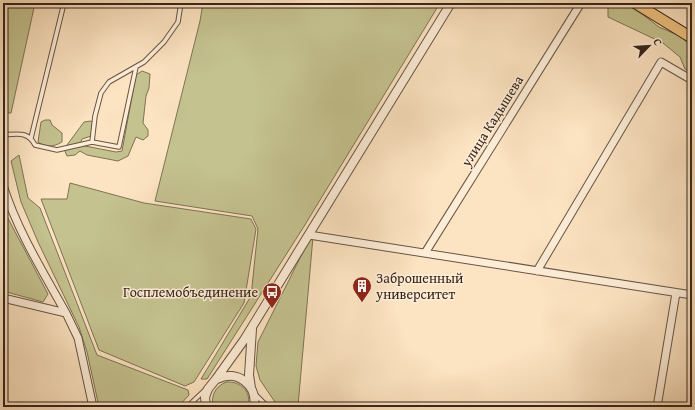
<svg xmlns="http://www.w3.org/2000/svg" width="695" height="410" font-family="'Gentium Book Plus',serif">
<rect width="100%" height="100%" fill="#fce3c1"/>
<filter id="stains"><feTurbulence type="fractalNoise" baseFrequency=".005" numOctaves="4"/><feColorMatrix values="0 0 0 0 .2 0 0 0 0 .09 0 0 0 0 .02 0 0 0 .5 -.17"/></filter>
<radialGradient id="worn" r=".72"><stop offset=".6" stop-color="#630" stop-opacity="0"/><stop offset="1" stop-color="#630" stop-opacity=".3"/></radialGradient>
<!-- green -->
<path fill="#c4c28f" stroke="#7e7354" d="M3,3H35L11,113H3Z
M203,3H440L303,228L207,379H201L251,296L258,229L252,216L155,201L200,21Z
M608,3H625L646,17L659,27L680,36L692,47V73L685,69L680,57L663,43L608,17Z
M142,71L150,74L149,88L146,96L143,123L148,130V136L143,140L136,137L128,156L118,161L87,155L80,151L75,155L67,156L64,149L84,122L91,121L96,125L91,136L82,139L80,145L116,152L122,151L136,75Z
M45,120H50L52,125L62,133V142C53,147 47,148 38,142L41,122Z
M19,155L28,198L40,208L97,355L188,390L189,395L178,407H99L87,352L79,327L38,242L21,202L11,161Z
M70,183L144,203L251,219L256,229L244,303L194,382L185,386L99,350L41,199H67Z
M3,209L48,294L43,302L3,291Z
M313,237L298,406L281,407L275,402L260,380L256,366L258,342L308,242Z
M226,382C241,381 252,392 248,407H213C211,395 215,387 226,382Z"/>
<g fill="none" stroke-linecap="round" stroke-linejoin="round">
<!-- service casing -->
<g stroke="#685444" stroke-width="5.5">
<path id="service" d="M3,135C17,134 28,131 35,145L57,150L92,142L119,147L136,67
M31,138L64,3
M92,142L95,116L101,93L109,82L144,62L164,42L178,22L181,3
M256,395L268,407
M187,407L206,389"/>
</g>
<!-- minor casing -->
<g stroke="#685444" stroke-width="9">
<path id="minor" d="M3,185C17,230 43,272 66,313
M309,235L692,295
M425,253L581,3
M537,271L661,62L692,80
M3,298L66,313L78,338L93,407
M657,407L676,293"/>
</g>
<!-- tertiary casing -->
<g stroke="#685444" stroke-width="10">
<path id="tertiary" d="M217,379C237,369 258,385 254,407
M251,388L249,375L252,329
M206,407L205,397L208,389L216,379L244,340L451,3"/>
</g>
<!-- primary casing -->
<g stroke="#37241a" stroke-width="12">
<path id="primary" d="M635,3L692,38"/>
</g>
<!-- service -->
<use href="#service" stroke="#fdedd7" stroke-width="3.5"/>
<!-- minor -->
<use href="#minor" stroke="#fdedd7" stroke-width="7"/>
<!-- tertiary -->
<use href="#tertiary" stroke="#fdedd7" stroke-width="8"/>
<!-- primary -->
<use href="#primary" stroke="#eec280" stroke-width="10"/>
</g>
<!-- icons -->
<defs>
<g id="building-pin" transform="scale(1)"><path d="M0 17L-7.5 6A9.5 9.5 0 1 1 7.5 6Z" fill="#8f2418" stroke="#fdedd7"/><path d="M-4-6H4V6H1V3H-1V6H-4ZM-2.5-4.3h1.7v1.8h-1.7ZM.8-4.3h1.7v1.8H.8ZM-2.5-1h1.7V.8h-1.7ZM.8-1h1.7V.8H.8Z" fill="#fff"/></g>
<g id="bus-pin" transform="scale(1)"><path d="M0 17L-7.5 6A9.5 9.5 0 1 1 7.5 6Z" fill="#8f2418" stroke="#fdedd7"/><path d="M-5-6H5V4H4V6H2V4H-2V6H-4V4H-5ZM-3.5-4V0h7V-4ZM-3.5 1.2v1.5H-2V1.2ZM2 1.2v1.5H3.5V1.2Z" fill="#fff"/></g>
</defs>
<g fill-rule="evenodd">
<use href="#building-pin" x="362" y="286"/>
<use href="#bus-pin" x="272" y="292"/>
</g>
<g text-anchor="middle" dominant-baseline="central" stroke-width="3" stroke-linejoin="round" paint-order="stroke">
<!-- street labels -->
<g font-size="14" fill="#37241a" stroke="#fdedd7">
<text transform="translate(492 121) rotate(-58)">улица Кадышева</text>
</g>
<!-- poi labels -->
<g font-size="14" fill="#37241a" stroke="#fdedd7" text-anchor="start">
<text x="376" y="278">Заброшенный<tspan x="376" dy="16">университет</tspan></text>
<text x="258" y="292" text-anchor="end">Госплемобъединение</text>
</g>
</g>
<!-- margin -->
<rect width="695" height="410" fill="none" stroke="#fce3c1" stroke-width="16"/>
<rect x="4" y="4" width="687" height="402" fill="none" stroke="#37241a" stroke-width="2"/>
<rect x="8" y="8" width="679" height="394" fill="none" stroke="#37241a"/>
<!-- north arrow -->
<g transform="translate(649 46) rotate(65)" stroke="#fdedd7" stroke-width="3" paint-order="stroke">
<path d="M0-3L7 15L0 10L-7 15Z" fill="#37241a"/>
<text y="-6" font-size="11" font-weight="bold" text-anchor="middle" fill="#37241a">С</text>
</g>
<rect width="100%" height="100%" filter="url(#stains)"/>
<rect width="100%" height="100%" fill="url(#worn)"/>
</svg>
